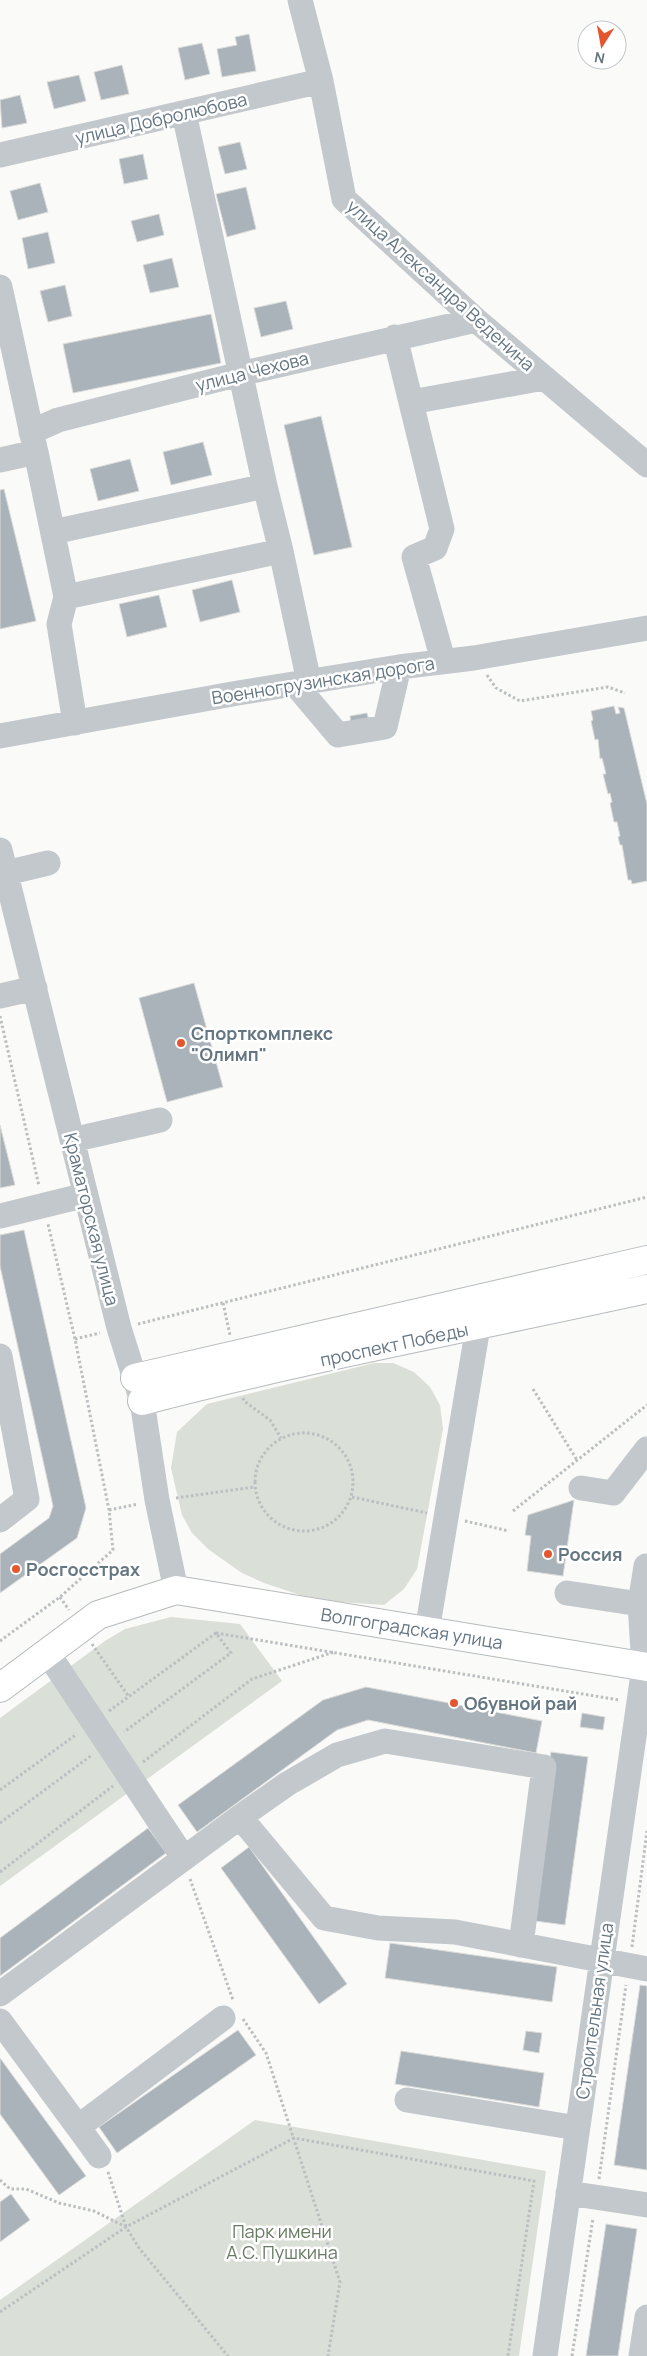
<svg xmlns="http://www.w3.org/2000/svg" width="647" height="2356" font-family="Manrope,sans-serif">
<rect width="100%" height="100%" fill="#fafaf8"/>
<!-- green -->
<path fill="#dadfd7" d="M374,1363H393L414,1372L430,1387L440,1405L443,1429L417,1569L404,1589L384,1605L340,1602L300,1595L264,1583L242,1573L208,1549L192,1533L182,1515L171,1468L177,1432L207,1404Z
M171,1617L240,1624L282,1681L0,1886V1718L105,1641L125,1629Z
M255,2120L546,2171L519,2356H0V2300Z"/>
<!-- building -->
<path fill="#aab3b9" stroke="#dcdcda" d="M249,34L256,71L222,77L217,49L237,45L235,37Z
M202,43L210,74L185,80L178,48Z
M122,65L129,94L101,100L94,72Z
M79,75L86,101L54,109L47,82Z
M20,95L27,123L2,128L0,100Z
M240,142L247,169L225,174L218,147Z
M143,154L148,179L124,184L119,159Z
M40,183L48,212L18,220L10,191Z
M246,187L256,229L227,237L216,194Z
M159,214L164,235L137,242L131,221Z
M48,232L55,263L28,269L22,238Z
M172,258L179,287L150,293L143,265Z
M65,285L72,316L48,322L40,291Z
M286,301L293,329L261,337L254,308Z
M211,314L221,363L73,393L63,344Z
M321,416L352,547L314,555L284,425Z
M203,442L212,475L171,485L163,452Z
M130,459L139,491L98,501L90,469Z
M4,489L36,621L0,629V490Z
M232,580L240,612L200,622L192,590Z
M159,595L167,627L127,637L119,604Z
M614,706L616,714L620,713L618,707L624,708L647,804V881L632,884L631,880H628L622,845H620L618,837L620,836L617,822H614L610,803L612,802L610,793L608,794L603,774H606L602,758L600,759L598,739L595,740L591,721L593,720L591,711Z
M367,713L369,721L351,724L350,716Z
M194,983L223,1087L167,1102L139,998Z
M0,1125L15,1185L0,1188Z
M24,1230L86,1508L77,1538L0,1593V1554L49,1518L53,1506L0,1266V1235Z
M574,1500L563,1576L527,1571L531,1536L525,1535L528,1515Z
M366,1687L542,1721L536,1753L368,1720L337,1730L197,1832L178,1805L323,1700Z
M582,1713L605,1717L603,1730L580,1727Z
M551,1752L588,1757L565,1925L528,1920Z
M148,1828L166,1853L0,1976V1938Z
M249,1847L347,1984L319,2004L221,1868Z
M390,1943L557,1967L552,2002L385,1978Z
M640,1985L647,1986V2170L614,2165Z
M238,2030L256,2055L117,2153L99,2127Z
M526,2031L542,2033L539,2053L523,2050Z
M401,2051L544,2073L539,2107L395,2084Z
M0,2058L86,2176L59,2195L0,2114Z
M11,2194L30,2220L0,2242V2202Z
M606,2224L637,2229L618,2356H586Z"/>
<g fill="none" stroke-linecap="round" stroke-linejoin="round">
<!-- major casing -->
<g stroke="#b5babe" stroke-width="30">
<path id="major" d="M135,1378L647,1260
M142,1401C309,1357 479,1326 647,1289
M0,1688L98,1615L176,1590L647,1667"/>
</g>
<!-- path -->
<path stroke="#bbbfc2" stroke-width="3" stroke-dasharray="2.5 2.5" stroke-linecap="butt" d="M487,675L496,688L520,701L608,687L625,693
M0,1016L39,1186
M223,1303L230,1335
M138,1324L647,1197
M75,1339L100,1333
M533,1389L577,1460
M243,1398L244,1401L270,1420L281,1438
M255 1482a49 49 0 1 1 98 0a49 49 0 1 1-98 0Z
M352,1497L427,1513
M176,1498L254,1487
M109,1510L138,1504
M513,1511L647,1405
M465,1521L509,1531
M60,1597L69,1610
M216,1633L619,1700
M0,1641L60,1597L113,1550L109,1510L75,1339L48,1224
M92,1644L129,1697
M109,1711L216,1633L231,1653L124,1732
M143,1762L252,1679L334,1652
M0,1790L77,1734
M0,1823L92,1755
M0,1872L113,1786
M190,1879L233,2000
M632,1947L647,1831
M243,2019L266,2053L340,2282L328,2356
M108,2172L126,2227
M599,2179L626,1985
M0,2180L10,2189H26L59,2203L94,2211L126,2227L139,2248L228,2356
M0,2312L126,2227L294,2138L534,2181L508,2356
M572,2356L593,2218"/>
<!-- minor -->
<path stroke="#c3c8cc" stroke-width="25" d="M300,0L321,81L344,199L476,320L647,465
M0,155L321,81
M0,287L35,448
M395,337L442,529L435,548L414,557L443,660
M411,402L544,378
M31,432L58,420L240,374L476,320
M0,460L36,452L66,597L59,624L75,723
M53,532L265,486
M281,551L309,682
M66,597L281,551L265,486L184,113
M295,684L338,735L385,727L399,667
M0,736L238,693L399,667L474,658L647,628
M0,850L119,1328L142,1401L157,1500L176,1590
M6,873L48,863
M0,996L35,988
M72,1140L160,1120
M0,1216L86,1195
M0,1356L27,1499L0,1520
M581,1488L613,1493L647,1449
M567,1593L640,1604L646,1566
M427,1631L478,1327
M47,1652L183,1857
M240,1817L287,1784L337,1755L385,1741L544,1767L521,1945
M0,1994L240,1817L324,1918L378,1928L455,1932L647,1969
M0,2021L78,2127L223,2018
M407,2100L577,2128
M78,2127L99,2156
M568,2193L647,2205
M545,2356L644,1667L640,1604L647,1605
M641,2356L647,2317"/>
<!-- major -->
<use href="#major" stroke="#fff" stroke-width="28"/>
</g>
<!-- markers -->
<g fill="#e4572e" stroke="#fff" stroke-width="2">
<circle cx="181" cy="1043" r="5"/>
<circle cx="548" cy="1554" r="5"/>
<circle cx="16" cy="1569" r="5"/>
<circle cx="454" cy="1703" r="5"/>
</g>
<g text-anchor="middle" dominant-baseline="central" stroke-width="5" stroke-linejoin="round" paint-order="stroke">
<!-- street labels -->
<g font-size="18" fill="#657683" stroke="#fff">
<text transform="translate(161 118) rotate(-13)">улица Добролюбова</text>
<text transform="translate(441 285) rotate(42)">улица Александра Веденина</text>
<text transform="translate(252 371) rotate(-14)">улица Чехова</text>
<text transform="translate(323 680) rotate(-9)">Военногрузинская дорога</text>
<text transform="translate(92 1219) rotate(76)">Краматорская улица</text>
<text transform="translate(394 1344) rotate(-12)">проспект Победы</text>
<text transform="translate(412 1628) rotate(9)">Волгоградская улица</text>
<text transform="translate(594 2011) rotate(-82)">Строительная улица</text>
</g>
<!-- poi labels -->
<g font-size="18" font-weight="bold" fill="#657683" stroke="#fff" text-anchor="start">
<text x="191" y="1033">Спорткомплекс<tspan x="191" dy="21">"Олимп"</tspan></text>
<text x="558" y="1554">Россия</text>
<text x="26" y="1569">Росгосстрах</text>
<text x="464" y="1703">Обувной рай</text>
</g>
<!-- park labels -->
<g font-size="18" fill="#687a64" stroke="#fff">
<text x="282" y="2231">Парк имени<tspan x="282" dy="21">А.С. Пушкина</tspan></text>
</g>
</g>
<!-- north arrow -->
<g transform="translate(602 45) rotate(191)"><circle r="24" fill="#ffffff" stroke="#c1c8cd"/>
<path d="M0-4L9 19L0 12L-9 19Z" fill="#e4572e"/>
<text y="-8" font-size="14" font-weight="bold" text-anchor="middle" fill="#657683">N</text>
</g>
</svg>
